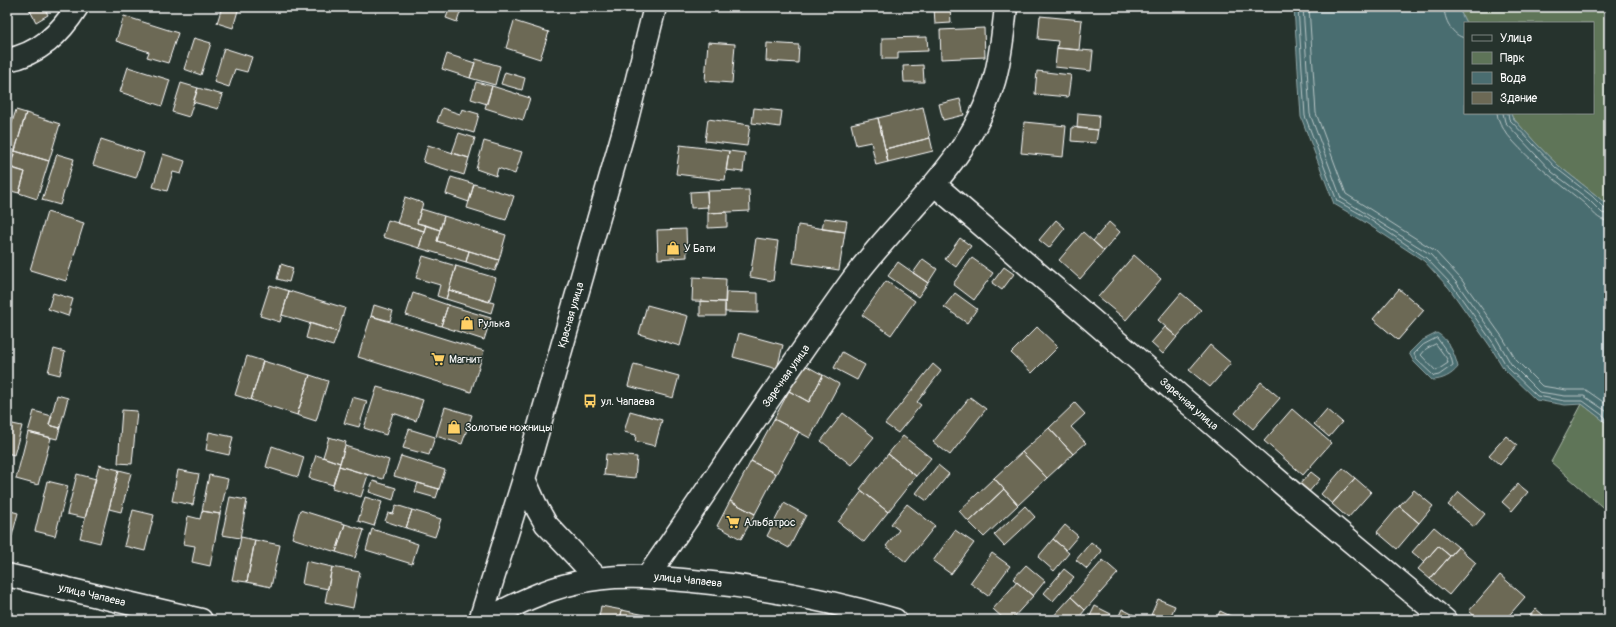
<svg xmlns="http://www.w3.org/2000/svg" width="1616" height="627" font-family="Pangolin,sans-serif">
<rect width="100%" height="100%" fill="#26332d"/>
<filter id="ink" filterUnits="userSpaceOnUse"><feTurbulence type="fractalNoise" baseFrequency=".025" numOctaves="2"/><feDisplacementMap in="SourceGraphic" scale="8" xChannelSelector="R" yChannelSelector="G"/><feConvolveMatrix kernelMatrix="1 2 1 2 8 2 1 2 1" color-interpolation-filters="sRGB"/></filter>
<g filter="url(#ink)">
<!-- green -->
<path fill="#5e7458" stroke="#aebaac" d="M1458,7H1609V207C1594,192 1576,180 1559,166C1542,151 1527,133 1512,117L1511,113H1593V23H1466Z
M1582,404L1609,425V513L1551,462Z"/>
<!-- water -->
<path fill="#4a6d70" stroke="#92a7a9" d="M1294,7H1458L1466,23L1465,113H1511L1512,117C1527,133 1542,151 1559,166C1576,180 1594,192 1609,207V425L1582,404L1565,405L1536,400L1504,369L1490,346L1449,288L1424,261L1363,221L1334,204L1301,117Z
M1437,333C1448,339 1455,354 1458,367C1452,375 1442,380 1432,380L1414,362L1409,353L1421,341Z"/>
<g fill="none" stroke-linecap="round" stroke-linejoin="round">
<!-- shore -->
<path stroke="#b7c5c6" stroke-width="1" d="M1298,7L1305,116L1337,201L1366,217L1426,258L1452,285L1494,344L1507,367L1537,396L1565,401H1583L1609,420
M1303,7L1310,114L1341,198L1430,254L1456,282L1498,341L1511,364L1539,392L1565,396H1584L1609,413
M1309,7L1316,113L1346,194L1434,250L1461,279L1503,338L1516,360L1542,386L1566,390H1586L1609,406
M1444,7C1444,19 1452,36 1465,38
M1497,113C1498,139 1565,187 1585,204C1593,211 1597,221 1609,221
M1503,113L1505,122L1552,172L1589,200L1602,213L1609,215
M1508,113L1509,119L1556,168L1592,196L1605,209L1609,210
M1437,338L1451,357L1453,365L1439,375L1434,376L1417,360L1414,354L1423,345Z
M1436,344L1447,359L1448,363L1436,371L1421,355L1426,349Z"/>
</g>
<!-- building -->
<path fill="#6c6955" stroke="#fff" d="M28,7H44L48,15L36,22Z
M222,7H239L233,28L217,23Z
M450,7H462L457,22L446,18Z
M934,7H950L951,23L935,24Z
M124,16L178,33L168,63L147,57L149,52L116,41Z
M1040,16L1082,20L1079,50L1057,48L1058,41L1038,39Z
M514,21L549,32L540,59L506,48Z
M984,28L985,57L941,59L940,30Z
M927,37L928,51L898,52V59H882V38Z
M194,38L211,43L201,75L184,69Z
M708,42L735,44L732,83L705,81Z
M767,43L799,45L798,63L766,61Z
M224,48L252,57L247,72L235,69L229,87L214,82Z
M1057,48L1093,51L1091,71L1055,67Z
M447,54L475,63L470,78L442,69Z
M476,59L500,66L495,85L470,78Z
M923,65L924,82H904L903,66Z
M128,67L170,80L162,106L120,92Z
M1037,71L1071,75L1068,97L1035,94Z
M505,72L525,78L522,90L501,84Z
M476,82L492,86L487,104L471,99Z
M181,83L198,88L189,117L172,112Z
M492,86L530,98L523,120L485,108Z
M198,88L223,95L218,109L193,102Z
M960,99L964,115L943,120L939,104Z
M923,107L930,138L885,149L878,118Z
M442,108L460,114L462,109L479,114L474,133L437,122Z
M754,108L782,111L780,127L752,123Z
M16,110L26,113L10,167H7V138Z
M26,113L60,124L49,161L15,151Z
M1078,113L1099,115L1098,130L1077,128Z
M878,118L888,162L876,165L871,142L856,145L851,124Z
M708,119L750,125L747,146L705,141Z
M1024,122L1066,126L1063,157L1021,153Z
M1072,127L1098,130L1096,143L1071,141Z
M459,133L475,138L469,158L452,153Z
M930,138L933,151L888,162L885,149Z
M101,139L144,153L136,178L93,165Z
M484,141L522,152L515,174L498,168L496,176L476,169Z
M428,145L469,158L464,175L423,162Z
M680,145L729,151L725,180L676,174Z
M15,151L49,161L37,199L19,193L25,172L10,167Z
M729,151L745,153L743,172L726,170Z
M57,154L74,159L60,205L42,200Z
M163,154L185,161L181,174L173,172L167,191L153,187Z
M7,167L25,172L19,193L7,190Z
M451,177L474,184L469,202L446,194Z
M474,184L514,196L506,220L467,208Z
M749,190L750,211L708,213L707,191Z
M707,191L708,207L691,208L690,192Z
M405,197L423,203L417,223L426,225L424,231L397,223Z
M421,209L444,216L440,230L417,223Z
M47,212L84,223L66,281L30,270Z
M727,212V227L708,228V213Z
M444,216L506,235L499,260L437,241Z
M824,218L847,221L845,232L822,229Z
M388,220L424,231L419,248L383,237Z
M1056,220L1065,228L1049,248L1039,240Z
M1109,222L1120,232L1104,251L1093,241Z
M426,225L440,230L437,241L469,251L466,262L419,248Z
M798,225L845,232L839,270L793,263Z
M686,229L687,257L658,259L657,230Z
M1083,232L1104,251L1080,279L1059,260Z
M756,238L778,241L773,281L750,277Z
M960,238L971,246L956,267L945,259Z
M469,251L499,260L495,271L466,262Z
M1134,255L1161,279L1126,320L1098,297Z
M423,256L456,266L446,299L437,296L440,285L416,278Z
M972,258L993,273L974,300L953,284Z
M923,259L937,269L928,283L913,273Z
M898,262L928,283L918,297L888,276Z
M281,264L293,268L289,282L277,279Z
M456,266L496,278L489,302L449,290Z
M1004,267L1014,274L1002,290L992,283Z
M693,277L726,279L725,302L692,301Z
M886,281L915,301L891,335L862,315Z
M270,285L289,291L280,322L260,316Z
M1399,289L1424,310L1398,340L1373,319Z
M449,290L494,303L491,313L446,299Z
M289,291L345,308L338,332L282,315Z
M726,292L758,293V313L725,312Z
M53,293L73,299L68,316L48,309Z
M413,293L448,305L441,326L406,315Z
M955,293L977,309L967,323L944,307Z
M1181,293L1201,310L1177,337L1158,320Z
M700,301L725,302V316H700Z
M374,305L393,311L390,321L371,316Z
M448,305L491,318L484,340L441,326Z
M647,305L688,316L680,346L639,334Z
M371,316L484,351L471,392L358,357Z
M310,323L338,332L333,346L306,338Z
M1037,327L1058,347L1032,373L1011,353Z
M1165,327L1177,337L1163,354L1151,343Z
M739,333L783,345L777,369L733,357Z
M1210,345L1231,363L1210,387L1189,370Z
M54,349L65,352L60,375L48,372Z
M842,352L865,365L857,380L834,368Z
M247,356L263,361L251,400L235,395Z
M263,361L310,375L297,415L251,400Z
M634,364L679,376L673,398L628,386Z
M803,364L823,375L809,402L789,391Z
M933,364L941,371L917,402L921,405L898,433L885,424Z
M310,375L328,381L316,421L297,415Z
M823,375L839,384L810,438L774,419L789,391L809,402Z
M1261,382L1280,398L1253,429L1235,413Z
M377,387L423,400L416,421L393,413L386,435L364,428Z
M57,395L68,398L60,428L49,425Z
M352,397L367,401L359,427L344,423Z
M970,397L986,409L950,455L933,442Z
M1075,403L1085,414L1071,427L1086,443L1073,454L1049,428Z
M445,407L472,415L462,444L436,436Z
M1292,409L1331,443L1303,475L1264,441Z
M1327,409L1342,422L1329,437L1314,424Z
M122,410L137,411L132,464L118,463Z
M34,411L52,416L49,425L60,428L57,439L28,432Z
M630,411L662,420L655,446L635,441L636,435L624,432Z
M843,413L874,437L851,465L821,441Z
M774,419L799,432L776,474L751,461Z
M8,423L22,426L14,455L7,453Z
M1049,428L1073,454L1047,478L1022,452Z
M409,429L435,437L429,455L403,448Z
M28,432L51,438L38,485L16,479Z
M209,432L233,437L229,455L206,450Z
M903,436L931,458L916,476L888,454Z
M1506,436L1517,445L1500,465L1489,455Z
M329,437L346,442L340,463L323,457Z
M272,446L304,457L298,477L266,467Z
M345,446L389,460L383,479L339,466Z
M1022,452L1047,478L1018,505L994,478Z
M606,454L637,457L635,478L604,475Z
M888,454L916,476L888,512L860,489Z
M316,455L340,463L333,485L309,478Z
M401,456L445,470L439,489L394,476Z
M751,461L776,474L755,514L730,501Z
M99,465L119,470L100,543L80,538Z
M938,465L949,474L927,501L916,493Z
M339,466L368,475L361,497L332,488Z
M1343,468L1355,478L1332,504L1321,494Z
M119,470L131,473L121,512L109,509Z
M178,470L199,474L193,505L172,501Z
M1311,472L1320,479L1307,494L1298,486Z
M77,474L96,479L85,518L67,514Z
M209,475L228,479L220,514L202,511Z
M994,478L1004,489L969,522L959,511Z
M1355,478L1371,492L1348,518L1332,504Z
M47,481L68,486L55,536L35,531Z
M373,481L396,488L393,500L369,492Z
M418,483L439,489L436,498L415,492Z
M1518,484L1528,492L1512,511L1502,502Z
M1004,489L1018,505L984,537L969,522Z
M1414,490L1433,506L1419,523L1399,506Z
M862,491L888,512L864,542L838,522Z
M1459,492L1485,514L1474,527L1448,505Z
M230,497L247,500L240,538L222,535Z
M365,497L382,502L374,526L358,521Z
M730,501L755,514L741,539L717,526Z
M784,503L806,515L789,548L767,536Z
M907,504L935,526L906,562L886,546L899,530L891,524Z
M396,505L412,510L406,528L385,521L388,513L393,514Z
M1025,506L1035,517L1004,546L994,535Z
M1399,506L1419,523L1397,549L1377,532Z
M7,510L18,513L12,536L7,534Z
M133,510L154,515L145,551L124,546Z
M300,510L345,524L336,552L292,538Z
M412,510L441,519L435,537L406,528Z
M202,511L220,514L210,566L192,562L195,546L183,544L188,516L200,519Z
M345,524L364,530L355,558L336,552Z
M1065,525L1078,536L1066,550L1053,539Z
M1434,527L1458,547L1450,556L1438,546L1424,562L1412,552Z
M372,529L418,544L412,564L366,550Z
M955,530L974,543L951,574L933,561Z
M241,537L255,540L247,582L232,580Z
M1053,539L1069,553L1054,571L1038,557Z
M255,540L280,545L271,587L247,582Z
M1091,542L1102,551L1087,569L1076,560Z
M1438,546L1450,556L1430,579L1418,569Z
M1458,547L1476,563L1449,595L1430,579Z
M992,553L1010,566L988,596L970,583Z
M1103,560L1118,573L1085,610L1071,597Z
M306,561L332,567L328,589L302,584Z
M1026,565L1045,581L1033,596L1013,579Z
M332,567L360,572L353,608L325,602Z
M1064,569L1074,577L1053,601L1044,593Z
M1500,575L1525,597L1505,620H1479L1469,611Z
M1017,582L1033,596L1011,620H1005L993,609Z
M1071,597L1085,610L1077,620H1050Z
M1158,599L1175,606L1169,620H1162L1151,615Z
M601,606L622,610L620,620L599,617Z
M1095,606L1111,614L1108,620H1088Z
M1122,609L1144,620H1117Z
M1536,609L1549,620H1526Z
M622,610L645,615L644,620H620Z
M1220,611L1237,619V620H1216Z"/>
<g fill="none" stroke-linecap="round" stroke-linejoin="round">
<!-- minor casing -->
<g stroke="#fff" stroke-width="25">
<path id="minor" d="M7,60C39,54 60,34 77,7
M935,185L1294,494L1445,620
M524,479L538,510L546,524L597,578
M7,575L201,620
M648,576C715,479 781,379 850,283C898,216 970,164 994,81C1001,57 1003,32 1006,7
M480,620L524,479L626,123L655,7
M485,620C514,605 543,590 575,583C614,573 653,577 693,581C761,587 829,600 895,620"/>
</g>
<!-- minor -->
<use href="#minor" stroke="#26332d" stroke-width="22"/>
</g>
</g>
<!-- icons -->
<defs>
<g id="shop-bare" transform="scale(1.08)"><path d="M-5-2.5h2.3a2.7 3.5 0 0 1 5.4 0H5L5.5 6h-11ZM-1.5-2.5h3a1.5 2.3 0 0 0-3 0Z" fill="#ffd166" stroke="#26332d" stroke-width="2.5" paint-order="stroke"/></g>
<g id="supermarket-bare" transform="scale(1.08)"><path d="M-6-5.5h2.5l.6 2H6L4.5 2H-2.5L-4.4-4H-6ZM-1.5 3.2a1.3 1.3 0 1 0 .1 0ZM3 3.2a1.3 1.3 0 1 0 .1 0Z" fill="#ffd166" stroke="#26332d" stroke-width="2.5" paint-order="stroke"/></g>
<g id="bus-bare" transform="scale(1.08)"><path d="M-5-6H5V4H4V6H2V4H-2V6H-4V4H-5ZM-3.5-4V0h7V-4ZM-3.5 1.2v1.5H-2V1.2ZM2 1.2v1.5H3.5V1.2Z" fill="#ffd166" stroke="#26332d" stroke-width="2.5" paint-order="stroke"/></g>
</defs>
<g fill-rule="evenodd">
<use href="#shop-bare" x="673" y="248"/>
<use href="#shop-bare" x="467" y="323"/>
<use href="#supermarket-bare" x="438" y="359"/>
<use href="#bus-bare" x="590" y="401"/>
<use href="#shop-bare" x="454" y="427"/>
<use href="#supermarket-bare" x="733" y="522"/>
</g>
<g text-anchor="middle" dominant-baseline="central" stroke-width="3" stroke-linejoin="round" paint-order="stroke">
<!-- poi labels -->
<g font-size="11" fill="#fff" stroke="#26332d" text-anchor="start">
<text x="684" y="248">У Бати</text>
<text x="478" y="323">Рулька</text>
<text x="449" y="359">Магнит</text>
<text x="601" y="401">ул. Чапаева</text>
<text x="465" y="427">Золотые ножницы</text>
<text x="744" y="522">Альбатрос</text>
</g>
<!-- street labels -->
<g font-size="11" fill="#fff" stroke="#26332d">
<text transform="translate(571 315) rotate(-74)">Красная улица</text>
<text transform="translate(786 376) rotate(-55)">Заречная улица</text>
<text transform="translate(1189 404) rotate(41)">Заречная улица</text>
<text transform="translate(688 580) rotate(6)">улица Чапаева</text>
<text transform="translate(92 595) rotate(13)">улица Чапаева</text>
</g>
</g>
<!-- margin -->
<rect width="1616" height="627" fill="none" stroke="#26332d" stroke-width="24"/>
<rect x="12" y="12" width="1592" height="603" fill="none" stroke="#fff" stroke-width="1.5" filter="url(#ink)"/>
<!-- legend -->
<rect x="1464" y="22" width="130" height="92" fill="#26332d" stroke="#7d8581"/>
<rect x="1472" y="35" width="20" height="6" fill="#26332d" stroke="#7d8581"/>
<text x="1500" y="42" font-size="12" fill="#ffffff">Улица</text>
<rect x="1472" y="52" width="20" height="12" fill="#5e7458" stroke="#7d8581"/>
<text x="1500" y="62" font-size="12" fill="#ffffff">Парк</text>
<rect x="1472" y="72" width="20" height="12" fill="#4a6d70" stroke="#7d8581"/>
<text x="1500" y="82" font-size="12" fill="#ffffff">Вода</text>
<rect x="1472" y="92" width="20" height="12" fill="#6c6955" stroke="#7d8581"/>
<text x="1500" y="102" font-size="12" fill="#ffffff">Здание</text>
</svg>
